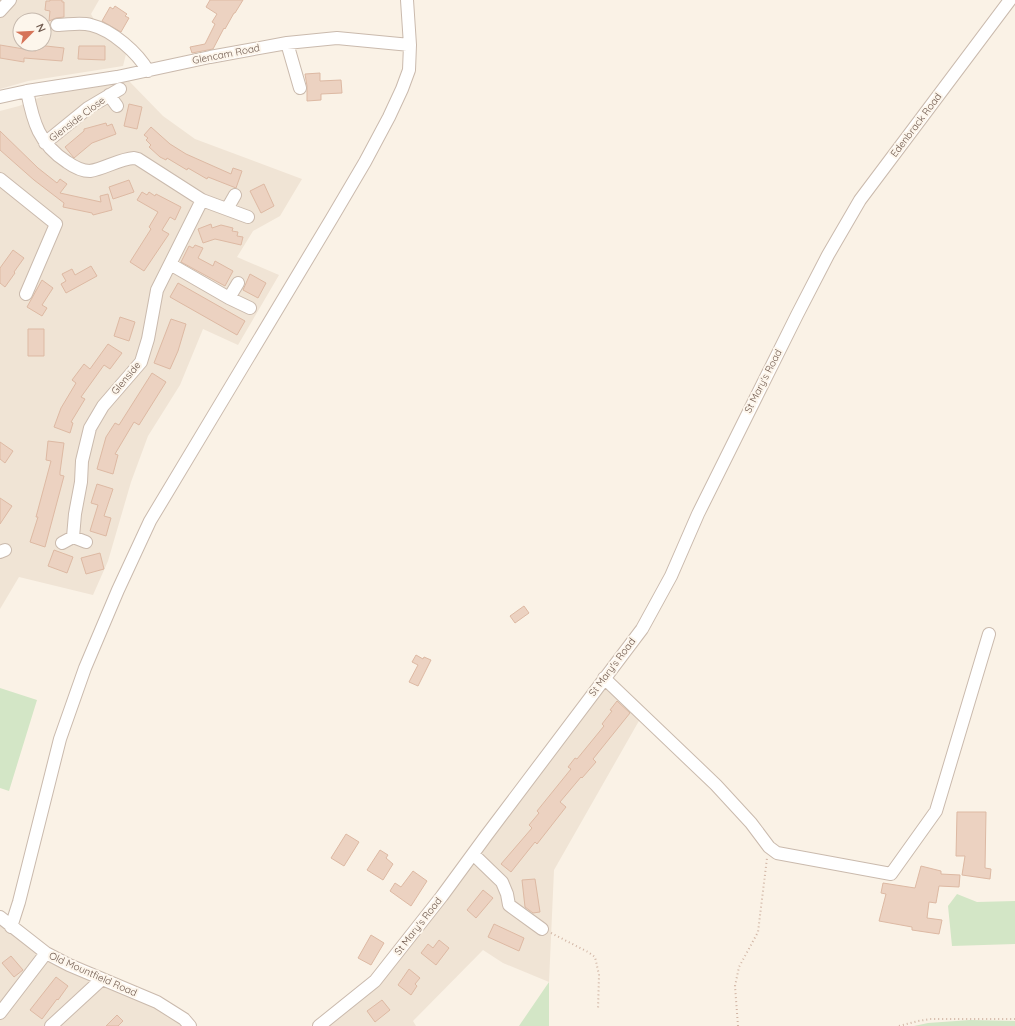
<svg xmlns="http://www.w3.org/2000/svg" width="1015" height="1026" font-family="Quicksand,sans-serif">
<rect width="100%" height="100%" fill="#faf2e6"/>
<!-- residential -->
<path fill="#f0e4d5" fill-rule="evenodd" d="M0,0H99L91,14L100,31L126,54L123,66L28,81L0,89ZM20,20H44V44H20Z
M129,81L163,116L195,139L302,179L280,216L253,231L237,257L279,275L238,345L203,329L180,385L148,436L131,482L108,561L93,595L19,577L0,609V111L19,106L43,96L91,86Z
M606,676L644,712L554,870L549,982L503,963L483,950L413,1021L416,1026H319L375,981Z
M0,917L46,953L132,991L190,1026H0Z"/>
<!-- green -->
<path fill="#d3e6c6" d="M0,688L37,700L9,791L0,788Z
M957,894L977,902L1015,901V944L952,946L948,906Z
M549,982V1026H519L521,1023Z
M970,1020L1015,1021V1026H914L928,1023Z"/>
<!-- building -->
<path fill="#ecd2c1" stroke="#ddb9a3" d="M50,0H62V2H64V17L56,18L49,21L50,11L45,10L46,1H50Z
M210,0H243L235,13H234L225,29L224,28L213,49L192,53L190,47L205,44L215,24L212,22L217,14L206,7Z
M115,6L127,14L125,16L129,18L121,32L102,21L110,7L113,9Z
M0,45L36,51L37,45L64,48L62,61L24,58V62L0,58Z
M79,46H105V60L78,59Z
M320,73V81L341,80L342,93L321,94V100L307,101V86L305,74Z
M129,104L142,107L137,129L124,126Z
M106,123L107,126L112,124L116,134L92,143L74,158L65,147L84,131V129Z
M151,127L170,144L186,154L231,174L233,168L242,171L236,188L208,177L207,179L188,168L187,170L167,158L166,160L160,157L149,147L151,145L146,140L148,138L144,135Z
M0,131L38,168L57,183L60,179L67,184L60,193L101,202L100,196L108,194L112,210L93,215L92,213L63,207L64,203L34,180L0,150Z
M129,180L134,192L113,199L109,187Z
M264,184L274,206L261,213L250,191Z
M142,192L147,195L149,192L155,196L156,194L181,207L175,220L170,217L162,230L169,234L144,271L130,262L151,229L149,227L158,212L137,200Z
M211,224L212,228L221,225L233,228L232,231L238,232L237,236L243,237L241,245L215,239L203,243L198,229Z
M195,245L203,248L198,258L213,266L215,261L233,271L225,286L181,262L189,246L193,248Z
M13,250L24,258L14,272L15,273L5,287L0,283V268Z
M91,266L97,276L66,293L61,284L66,281L62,274L72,269L75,275Z
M250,274L266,283L258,298L243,290Z
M42,280L53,288L42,305L47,308L42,316L27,307Z
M178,283L245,321L237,335L170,297Z
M120,317L135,322L129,341L114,336Z
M171,319L186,324L178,351L170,369L154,363Z
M28,329H44V356H28Z
M108,344L122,353L110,369L104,365L81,397L85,399L71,422L73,423L70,433L54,427L61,408L76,383L72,380L84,364L90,369Z
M152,373L166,382L139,425L134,422L115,454L118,455L113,474L97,469L106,437L115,423L119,425Z
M48,441L64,443L60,472V475L64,476L45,547L30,542L38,517H36L51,461L46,460Z
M0,442L13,451L5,463L0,459Z
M97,484L113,489L104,516L111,518L106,536L90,531L98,505L91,503Z
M0,498L12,506L0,524Z
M54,550L73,557L67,573L48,566Z
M100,553L104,569L86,574L81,558Z
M524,606L529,613L515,623L510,616Z
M416,655L423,659L424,657L431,660L418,686L409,682L418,665L412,662Z
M617,701L630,713L593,759L596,762L582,778L581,777L560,802L566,807L537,844L535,842L511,872L501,864L532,828L529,825L539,813L537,811L571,769L568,767L575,758L577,759L604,726L602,724L612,711L610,710Z
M957,812H986L985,868L991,869L990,879L962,875L965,856H956Z
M346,834L359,842L344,866L331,858Z
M380,850L388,855L386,858L393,864L383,880L367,870Z
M921,866L941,871V874L960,875L959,887L939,886L936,903L929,902L927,918L942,920L939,934L912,930V927L879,921L886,894L881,893L883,883L915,888Z
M413,871L427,881L411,906L390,891L395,883L401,887Z
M535,879L540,912L533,913L525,907L522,880Z
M483,890L493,898L476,918L467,910Z
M494,924L524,938L519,951L488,937Z
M371,935L384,943L371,965L358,958Z
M439,940L449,948L436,965L421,953L428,944L433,948Z
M11,956L23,970L14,977L2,963Z
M409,969L420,978L415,984L417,986L411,995L398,985Z
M56,977L68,986L58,1000L57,999L42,1019L30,1010Z
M382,1000L390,1010L375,1022L367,1011Z
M117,1015L123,1021L118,1026H106Z"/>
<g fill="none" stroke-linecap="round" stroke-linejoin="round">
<!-- minor casing -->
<g stroke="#cabaad" stroke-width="14">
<path id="minor" d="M0,11L10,0
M57,25C68,25 80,22 91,25C112,30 138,53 148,71
M287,43L300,88
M27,91C33,122 39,144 67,162C74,167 81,171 90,171C104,169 119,159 134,158L138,159L202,200L248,217
M109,95L117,106
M0,97L27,91L117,77L210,57L287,43L337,38L410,45
M45,143L88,108L120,89
M0,179L56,224L26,294
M227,209L235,195
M170,264L229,298L250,308
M229,298L238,283
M73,537L86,542
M62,543L73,537L75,514L81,482L82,461L90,428L103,406L141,362L148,339L157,290L202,200
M0,552L5,550
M604,678L716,785L751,823L769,847L777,853L891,874L936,811L989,634
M473,854L502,882L507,894L509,905L542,929
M0,917L46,953L69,965L157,1002L184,1019L190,1026
M11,927L19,902L60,739L85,668L118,590L150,521L332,218L365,162L389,117L402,89L409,70L410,45L407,0
M0,1013L46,953
M51,1026L102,979
M319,1026L375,981L442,896L486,836L642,629L671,576L698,514L797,315L828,255L860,200L1010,0"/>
</g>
<!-- path -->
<path stroke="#d1b5a4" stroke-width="2" stroke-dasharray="1 3" stroke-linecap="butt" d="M551,933L588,952L595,957L599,975L598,1010
M738,1026L735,986L739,967L758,932L767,858
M899,1026L918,1021L931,1019H1015"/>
<!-- minor -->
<use href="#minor" stroke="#fff" stroke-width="12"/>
</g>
<g text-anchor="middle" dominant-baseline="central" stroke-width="4" stroke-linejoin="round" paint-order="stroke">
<!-- street labels -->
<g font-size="10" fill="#705a4e" stroke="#fdf6ec">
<text transform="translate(226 54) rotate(-11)">Glencam Road</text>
<text transform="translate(77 119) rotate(-37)">Glenside Close</text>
<text transform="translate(916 125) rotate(-53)">Edenbrack Road</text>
<text transform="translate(126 378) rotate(-50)">Glenside</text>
<text transform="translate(763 381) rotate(-63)">St Mary's Road</text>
<text transform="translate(612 667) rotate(-53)">St Mary's Road</text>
<text transform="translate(418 926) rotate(-52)">St Mary's Road</text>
<text transform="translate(93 974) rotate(24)">Old Mountfield Road</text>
</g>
</g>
<!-- north arrow -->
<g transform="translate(32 32) rotate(66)"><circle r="19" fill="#fdf6ec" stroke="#c5b8ad"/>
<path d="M0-3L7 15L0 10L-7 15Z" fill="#d67459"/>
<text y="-6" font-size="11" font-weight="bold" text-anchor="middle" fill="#705a4e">N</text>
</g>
</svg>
